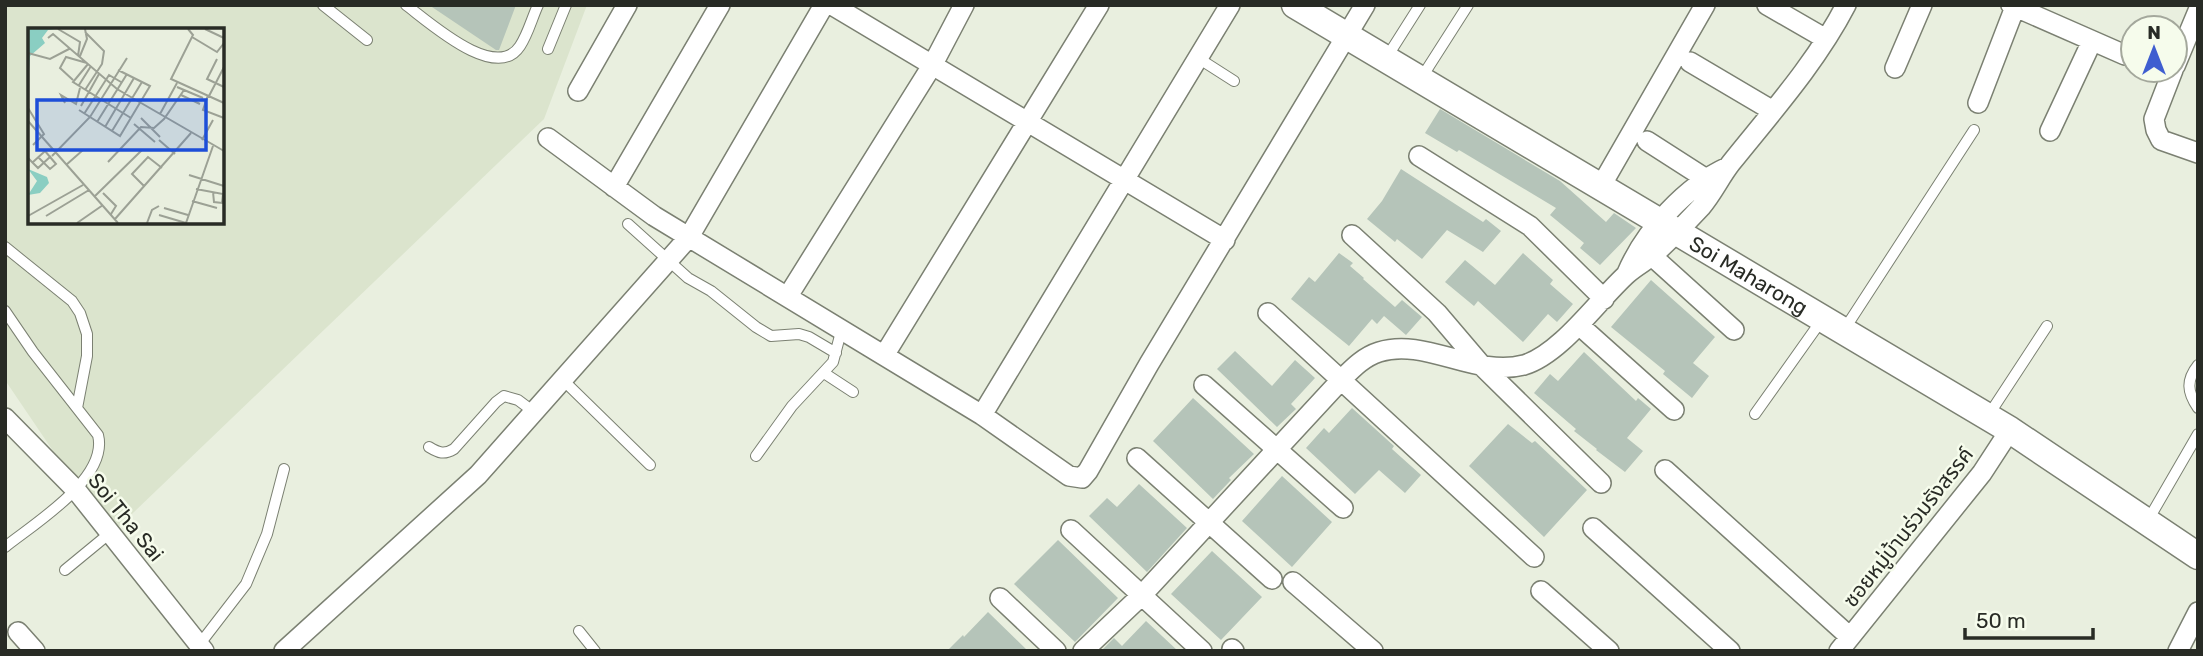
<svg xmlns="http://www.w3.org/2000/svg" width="2203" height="656" font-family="Rubik,'Noto Sans Thai',sans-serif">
<rect width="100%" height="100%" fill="#e9efdf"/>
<!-- built -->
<path fill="#dbe4cd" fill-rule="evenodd" d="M5,5H587L544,119L110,535L5,380ZM30,30H222V222H30Z"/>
<!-- building -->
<path fill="#b5c4b9" d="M429,5H516L499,50H496Z
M1440,109L1560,181L1606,222L1614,213L1636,228L1600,265L1580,248L1584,243L1550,215L1556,208L1459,150L1457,152L1425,133Z
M1401,169L1483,222L1486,219L1501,231L1483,252L1447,230L1422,259L1397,239L1395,242L1367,219L1382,201Z
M1339,253L1353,263L1350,266L1364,278L1363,279L1395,307L1402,300L1422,317L1406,335L1384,316L1377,324L1372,319L1349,346L1291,299L1309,277L1315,282Z
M1523,253L1553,280L1550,284L1573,304L1557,322L1548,314L1523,342L1478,301L1474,306L1445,282L1465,260L1495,285Z
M1651,280L1715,337L1693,363L1709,376L1692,398L1663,374L1665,371L1611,327Z
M1235,351L1272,386L1295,360L1315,378L1291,404L1296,409L1277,427L1217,369Z
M1584,352L1636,401L1638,398L1651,409L1627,438L1643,451L1625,472L1596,450L1597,449L1574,431L1576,429L1534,393L1550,374L1558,381Z
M1193,398L1254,454L1229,478L1231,480L1213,499L1153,441Z
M1352,408L1394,446L1392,449L1421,475L1405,493L1379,470L1355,494L1306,448L1324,428L1329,433Z
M1508,424L1532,443L1535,441L1587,490L1544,537L1469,466Z
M1282,476L1332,522L1292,567L1242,521Z
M1139,484L1187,528L1147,572L1089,516L1107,498L1117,507Z
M1058,540L1118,598L1075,642L1014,584Z
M1212,551L1262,597L1221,640L1171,594Z
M988,612L1028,651H947L963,635L964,637Z
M1146,621L1178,651H1101L1114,638L1122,646Z"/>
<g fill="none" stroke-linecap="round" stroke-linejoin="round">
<!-- lane casing -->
<g stroke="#7b8072" stroke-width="12">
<path id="lane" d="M323,5L367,40
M406,5C429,22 496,83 520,46C528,34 532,18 538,5
M548,49L566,5
M1387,57L1420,5
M1198,58L1234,81
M1422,77L1468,5
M628,224L688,278L711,291L756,327L771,336L799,334L809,337L836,353
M5,247L72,301L80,313L87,334V356L77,408
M5,311L33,352L98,435C109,478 35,523 5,547
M1844,330L1974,130
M2198,365C2186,380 2187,392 2198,408
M824,373L853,392
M563,380L650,465
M1755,414L1821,321
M1988,416L2047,326
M429,447C439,453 444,455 454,449L496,402L504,396L518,400L534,412
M756,456L792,406L833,362L842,328
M2147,522L2198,434
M65,570L110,533
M579,631L595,651
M199,645L246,584L267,534L284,469"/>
</g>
<!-- street casing -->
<g stroke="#7b8072" stroke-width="22">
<path id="street" d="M832,5L1225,240
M1767,5L1826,39
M2011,5L2125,55
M1690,62L1773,111
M2175,66L2198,11
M1895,68L1922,5
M2173,70L2154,119L2156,130L2161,140L2198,153
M578,91L627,5
M1978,103L2015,7
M2050,131L2092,41
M548,138L654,216L982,415L1069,476L1082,478L1088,471L1149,364L1365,5
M1647,141L1714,184
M1419,156L1530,226L1604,299
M1601,186L1705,5
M614,187L720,5
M1352,235L1437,313L1483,367L1601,483
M1652,256L1734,330
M1627,273C1645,231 1686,186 1728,167
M788,296L933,64L964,5
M1268,313L1534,557
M1579,325L1674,410
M885,354L1099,5
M1204,385L1343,508
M982,415L1230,5
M5,418L76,490L204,651
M1137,458L1272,579
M1665,470L1850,637
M1593,528L1730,651
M1071,530L1202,651
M1293,582L1373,651
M1541,591L1609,651
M1000,598L1056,651
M18,632L35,651
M1232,649L1234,651
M284,651L478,475L689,237L824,5
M1083,651L1142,595L1341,380C1352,369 1363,357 1379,352C1425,337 1475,378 1524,365C1561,354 1599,299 1627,274C1635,267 1644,262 1652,256C1669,241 1686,223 1701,207C1713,193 1720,177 1731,163C1771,113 1816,63 1846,5
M1839,651L1982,473L2010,430
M2178,651L2198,612"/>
</g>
<!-- secondary casing -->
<g stroke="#7b8072" stroke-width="29">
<g id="secondary">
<path id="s1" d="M1295,5L2010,430L2198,556"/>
</g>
</g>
<!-- lane -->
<use href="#lane" stroke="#fff" stroke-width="10"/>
<!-- street -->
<use href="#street" stroke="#fff" stroke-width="19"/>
<!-- secondary -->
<use href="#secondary" stroke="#fff" stroke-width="26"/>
</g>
<g text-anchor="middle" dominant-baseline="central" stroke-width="5" stroke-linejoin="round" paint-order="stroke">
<!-- street labels -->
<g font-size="21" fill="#282b25" stroke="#f6fcec">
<text stroke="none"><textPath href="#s1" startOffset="528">Soi Maharong</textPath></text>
<text transform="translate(126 517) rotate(51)">Soi Tha Sai</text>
<text transform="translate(1908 527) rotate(-52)">ซอยหมู่บ้านร่วมรังสรรค์</text>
</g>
</g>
<!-- overview -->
<g transform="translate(28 28)">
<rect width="196" height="196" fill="#e9efdf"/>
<path d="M0,1H27L20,2L14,10L17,15L2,28L1,43ZM0,141L19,149L21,155L12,165L0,167L9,153Z" fill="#8acec2"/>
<path fill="none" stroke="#9ca195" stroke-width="2" d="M30,1L52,14L50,28M160,1L165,7L143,51L196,75M177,1L196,10M164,9L189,24L196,15M20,10L25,6L89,61L196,123M0,25L22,31L41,21M52,28L59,11L57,1M189,31L179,51L196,59M60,36L45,54L103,90M45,52L32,40L38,29L59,35M51,57L63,38M149,59L175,70M57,62L74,36L76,23L57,4M153,67L172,76M180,67L175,82L196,90M181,68L196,39M37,75L33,67L48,76L52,60M53,78L71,46M0,80L16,106L5,117M51,82L92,108L122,58L90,42M56,86L81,47L93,54M132,86L149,55M113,90L132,109M0,93L90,195M69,94L99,46M106,96L127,114M77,99L106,50M84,103L114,54M131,112L147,126M174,112L185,92M24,128L62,89L99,30M0,130L10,140L23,128M5,134L16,124L17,123L28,136L22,141L10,129M80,134L113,99L126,100L136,91L156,62M38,137L55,122M161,147L196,158M116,158L104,146L120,129L134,140M168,161L195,166L194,175L186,174L185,164M75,165L88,178L83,186M67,168L114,122M164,173L189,180M136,180L160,187M131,187L158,195M0,188L55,157M18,188L61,162M87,191L163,105M49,195L75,177M119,195L124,182L131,178M158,195L185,118"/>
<path fill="#1d4ed8" fill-opacity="0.15" stroke="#1d4ed8" stroke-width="3.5" d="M9,72H178V122H9Z"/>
<rect width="196" height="196" fill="none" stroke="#282b25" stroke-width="3.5"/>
</g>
<!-- border -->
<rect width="2203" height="656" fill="none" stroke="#282b25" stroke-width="14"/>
<!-- north arrow -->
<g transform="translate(2154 49)"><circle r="33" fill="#f6fcec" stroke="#a4a89c" stroke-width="2"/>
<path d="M0-5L12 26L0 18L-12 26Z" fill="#3f5ed0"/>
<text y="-10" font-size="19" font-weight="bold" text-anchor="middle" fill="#282b25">N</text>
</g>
<!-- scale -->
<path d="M1965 628v10h128v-10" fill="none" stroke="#282b25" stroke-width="3.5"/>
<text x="1976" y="628" font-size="21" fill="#282b25" stroke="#f6fcec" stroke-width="5" paint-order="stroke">50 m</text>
</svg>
